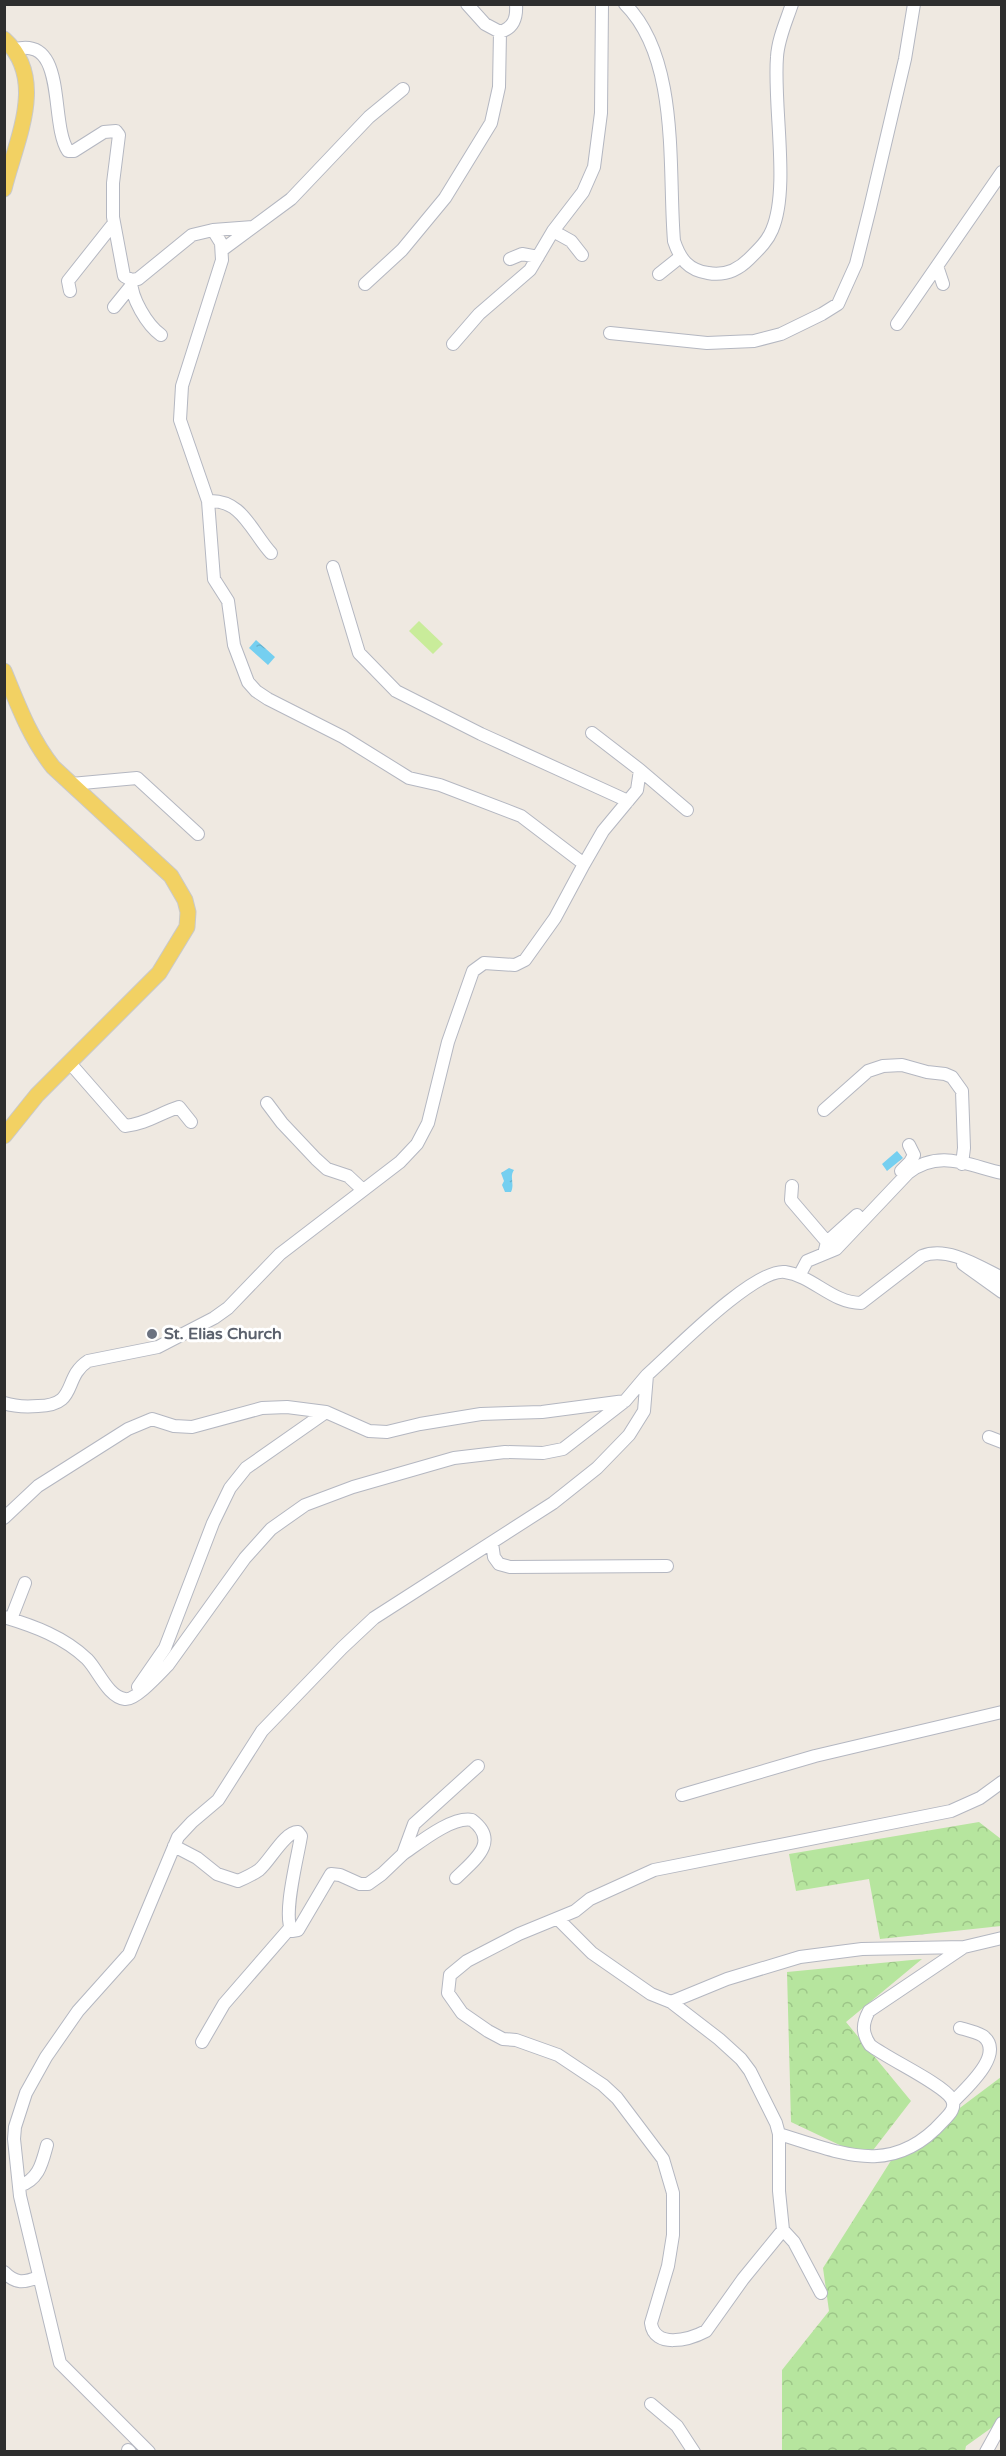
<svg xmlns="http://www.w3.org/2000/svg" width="1006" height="2456" font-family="'Varela Round',sans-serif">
<defs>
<pattern id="forest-crowns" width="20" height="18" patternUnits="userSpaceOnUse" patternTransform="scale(1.5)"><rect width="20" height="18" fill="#b6e59e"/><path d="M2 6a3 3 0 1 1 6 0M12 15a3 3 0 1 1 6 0" fill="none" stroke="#9dc588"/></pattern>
<pattern id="water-ripples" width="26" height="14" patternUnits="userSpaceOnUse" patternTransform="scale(1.5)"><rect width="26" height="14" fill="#75cff0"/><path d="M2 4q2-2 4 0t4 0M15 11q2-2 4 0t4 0" fill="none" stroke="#66b2ce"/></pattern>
</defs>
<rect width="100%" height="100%" fill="#efe9e1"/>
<!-- forest -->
<path fill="url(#forest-crowns)" d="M979,1822L1001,1839V1926L880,1939L869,1879L796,1891L789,1854Z
M922,1959L846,2022L911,2101L867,2158L791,2122L787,1972Z
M1001,2077V2421L966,2446L965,2451L782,2452V2370L829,2311L823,2268L892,2159Z"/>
<!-- pitch -->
<path fill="#c9ec9a" d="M419,621L443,644L433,654L409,631Z"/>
<!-- water -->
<path fill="url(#water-ripples)" d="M256,640L275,657L268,665L249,648Z
M897,1151L903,1158L887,1171L882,1164Z
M509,1168L514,1170C509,1177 515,1184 511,1192H505L502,1185L504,1181L501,1173Z"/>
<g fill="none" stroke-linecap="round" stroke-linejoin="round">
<!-- minor casing -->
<g stroke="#b4b7c1" stroke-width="14">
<path id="minor" d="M467,4L485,24L500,32C514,28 517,18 516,4
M625,4C680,59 668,169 674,241C680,259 688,270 708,273C724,276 738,270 749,259C758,250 767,242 772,230C790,189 773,105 777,57C778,39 786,22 792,4
M15,49C68,36 49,122 68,151H74L104,132L116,131L119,135L113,183V217L124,276L131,280L138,279L192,235L213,230L221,243L222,260L182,386L180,420L208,501L214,579L228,601L234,645L248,682L256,691L268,699L343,737L409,778L440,785L521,816L584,864L603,831L637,790L640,770L592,733
M213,230L253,227
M553,231L571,241L582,255
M222,250L291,199L369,117L403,89
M510,259L522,254L538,257
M937,266L943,284
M659,274L679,258
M131,280C131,298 147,325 161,335
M365,284L402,250L445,198L491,123L499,87L500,32
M70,291L68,281L114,223
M114,307L131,286
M897,324L1002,172
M610,333L707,343L754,341L781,334L822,314L838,304L856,264L870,208L905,59L914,4
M453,344L479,314L530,270L553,231L583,192L594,167L601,113L602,4
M208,501C242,499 251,531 271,553
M333,567L359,653L396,691L481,734L628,801
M640,770L687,810
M71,784L137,778L198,834
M69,1062L125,1126C146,1124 160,1113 179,1107L191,1122
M267,1103L282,1123L316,1159L327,1169L348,1176L363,1190
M824,1110L868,1071L883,1066L902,1065L927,1072L945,1074L952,1077L962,1091L964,1148L962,1164
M901,1171L910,1162L914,1155L909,1145
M792,1186L791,1200L827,1242L825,1250
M827,1242L857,1215
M963,1264L1002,1292
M799,1276L807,1261L836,1249L908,1173C939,1149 967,1165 1002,1173
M4,1403C16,1407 26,1407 38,1406C79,1405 62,1378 88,1361L158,1347L214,1318L228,1308L280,1254L400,1162L417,1144L428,1123L448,1042L473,971L484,963L515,965L525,960L555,918L584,864
M989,1437L1002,1442
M4,1518L38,1486L128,1429L152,1419L174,1426L192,1427L262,1408L287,1407L326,1412L369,1431L387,1432L420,1424L481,1414L542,1412L625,1401L647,1375
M492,1543L494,1557L499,1564L510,1567L667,1566
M4,1617C34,1626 64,1637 87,1659C98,1670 108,1697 125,1699C135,1701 160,1673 168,1665L245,1558L271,1529L305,1505L353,1487L454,1458L505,1452L543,1453L563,1449L625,1401
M11,1619L25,1583
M138,1687L165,1648L213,1523L230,1488L246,1468L326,1412
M682,1795L815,1756L1002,1712
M174,1846L197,1858L217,1874L238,1881C245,1878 252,1875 259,1870C270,1861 285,1831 298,1832L301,1836C298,1856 282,1916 292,1931L298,1930L331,1874L340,1875L360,1884H368L382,1874L403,1854L414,1824L478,1766
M403,1854C419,1843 452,1816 472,1820C501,1842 473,1861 456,1878
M558,1919L592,1953L651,1994L671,2002L719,2039L741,2059L750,2071L776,2123L779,2134V2191L783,2230L794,2242L821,2293
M671,2002L727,1979L800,1957L862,1949L964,1947L1002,1938
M202,2042L224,2004L290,1928
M953,2102C965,2089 1006,2054 983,2036C976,2032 967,2030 960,2028
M779,2134C842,2153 892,2178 943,2121C950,2114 957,2107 951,2098C941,2083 888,2059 870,2045C862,2033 862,2024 869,2011L964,1947
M19,2186C39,2180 42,2163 47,2145
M783,2230L743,2279L706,2331C689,2340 654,2349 651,2323L668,2266L673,2235V2193L663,2159L617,2098L603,2085L558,2055L516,2040L503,2039L488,2031L462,2013L448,1993L450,1975L467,1961L519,1934L575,1911L590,1899L654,1870L951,1811L980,1798L1002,1782
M4,2272C16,2284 24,2283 38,2277
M651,2404L677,2426L694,2452
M128,2450L130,2452
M149,2452L60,2363L20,2196L14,2139L15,2127L26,2093L46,2057L78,2011L129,1954L178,1837L192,1822L218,1800L262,1731L342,1648L374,1618L553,1503L597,1468L629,1435L644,1411L647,1375C672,1353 754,1268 785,1272C813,1276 832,1303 861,1303L922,1256C948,1246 978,1266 1002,1278
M986,2452L1002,2423"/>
</g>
<!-- major casing -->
<g stroke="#c9c9c9" stroke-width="17">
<path id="major" d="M4,39C48,79 16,140 4,189
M4,671C18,705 30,738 53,767L171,876L185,900L188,912L187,927L159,973L37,1095L4,1136"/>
</g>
<!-- minor -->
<use href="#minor" stroke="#fff" stroke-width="12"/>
<!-- major -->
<use href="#major" stroke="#f2d163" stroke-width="15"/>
</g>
<!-- markers -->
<circle fill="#6b7280" stroke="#fff" stroke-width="2" cx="152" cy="1334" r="6"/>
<g text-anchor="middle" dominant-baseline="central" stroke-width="6" stroke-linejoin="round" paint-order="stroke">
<!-- worship labels -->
<g font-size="16" font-weight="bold" fill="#5b616d" stroke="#fff" text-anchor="start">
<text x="164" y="1334">St. Elias Church</text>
</g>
</g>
<!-- border -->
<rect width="1006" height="2456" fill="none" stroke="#2e2e2e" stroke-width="12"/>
</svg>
